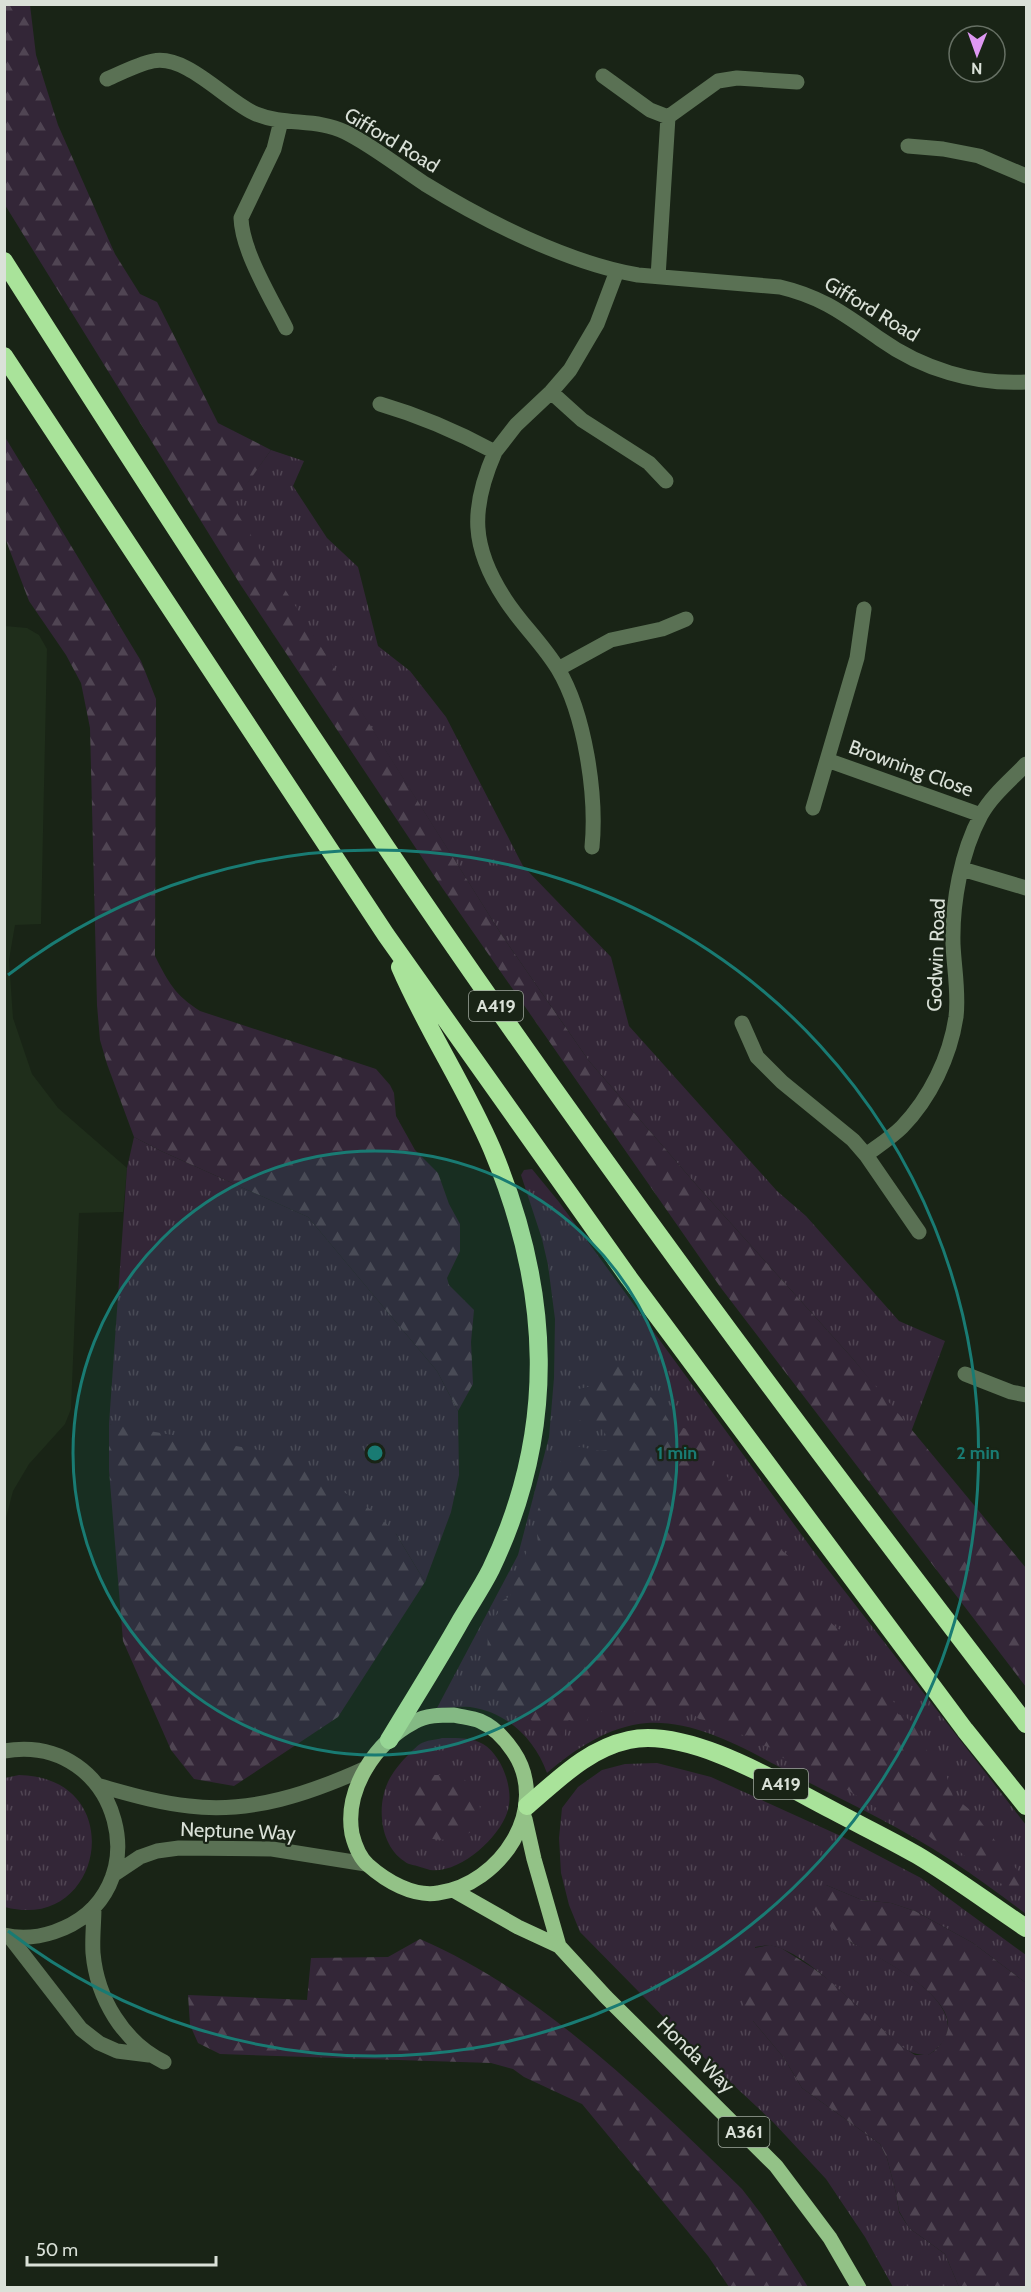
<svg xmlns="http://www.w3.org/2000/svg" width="1031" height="2292" font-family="Cabin,sans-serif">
<defs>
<pattern id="grass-tufts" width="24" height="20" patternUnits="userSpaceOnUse" patternTransform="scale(1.5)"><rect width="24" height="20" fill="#332637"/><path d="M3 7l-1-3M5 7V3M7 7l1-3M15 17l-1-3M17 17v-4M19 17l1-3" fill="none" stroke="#504553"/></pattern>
<pattern id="forest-firs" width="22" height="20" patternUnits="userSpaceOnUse" patternTransform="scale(1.5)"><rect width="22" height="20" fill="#332637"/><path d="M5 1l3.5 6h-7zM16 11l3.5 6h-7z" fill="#504553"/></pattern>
</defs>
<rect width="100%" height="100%" fill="#192416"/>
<!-- built -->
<path fill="#1f2e1b" d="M5,626L27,628L39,635L47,649L41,924L15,925L9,960L13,1018L32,1074L58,1108L127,1168L123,1212L79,1213L71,1409L65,1424L29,1464L13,1491L6,1518L5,1558Z"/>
<!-- grass -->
<path fill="url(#grass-tufts)" d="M271,450L304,461L293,486L327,538L358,567L378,646L410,671L446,717L523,866L611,957L629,1026L777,1191L806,1216L899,1321L945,1341L911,1432L854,1360L700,1189L589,1061L503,937L231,505Z
M134,1137L161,1151L308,1217L437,1371L458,1411L459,1475L451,1512L425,1582L396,1534L109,1424L127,1168Z
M532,1169L559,1202L812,1549L1026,1825V1914C1002,1896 978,1878 952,1861C904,1829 851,1804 800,1778C754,1754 701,1720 647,1723C609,1726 575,1749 547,1773C535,1739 507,1712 470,1707C459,1706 448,1708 437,1708L518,1555L549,1437L554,1378L555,1319L548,1265L542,1239L521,1175L524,1170Z
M442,1738C456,1738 471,1737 483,1744C503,1756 515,1792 507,1813C498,1839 459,1874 430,1870C426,1869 421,1867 417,1866C413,1865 407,1864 404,1861C379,1844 376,1803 390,1778C395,1769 403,1760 410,1753C413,1750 417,1746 420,1744C426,1740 436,1740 442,1738Z
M657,1763L711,1777L843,1837L921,1878L1026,1955V1983L973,1943L915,1911L891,1903L862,1900L826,1885C832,1900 837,1924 846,1937C849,1943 860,1946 865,1949C891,1965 947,1993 948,2026C948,2039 938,2049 928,2055C905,2055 898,2043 882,2029C855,2006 807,1953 773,1946C767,1945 761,1946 755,1947L753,2021L784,2058L802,2088L880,2144L887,2158L896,2193L899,2212L909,2228L945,2254L959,2287H893L865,2237L826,2179L773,2122L697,2051L580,1932L569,1905L561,1873L559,1838L562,1808L578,1787L602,1770L625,1764Z
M19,1775C131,1777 104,1934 5,1907V1778Z"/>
<!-- forest -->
<path fill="url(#forest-firs)" d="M5,4L30,5L36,55L58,125L115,254L140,294L157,302L218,423L271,450L232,505L503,937L589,1061L700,1189L854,1360L1026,1568V1687L721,1288L443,889L240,584L5,205Z
M5,437L141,661L156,699L155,956C168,982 175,995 200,1011L376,1069L390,1085L394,1093L396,1116L415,1150L438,1173L449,1204L460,1224V1251L447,1278L449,1285L474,1310L471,1342L473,1384L458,1411L437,1371L308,1217L161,1151L134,1137L107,1064L100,1040L97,1005L90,728L81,683L66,655L29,601L5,538Z
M597,1363L622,1367L642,1392L656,1400L671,1424L702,1434L707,1439L713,1467L722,1470L732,1483L734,1493L747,1504L751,1515L768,1526L775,1537L778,1547L793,1560L794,1570C804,1576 811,1584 813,1596C824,1604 822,1610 829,1620C839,1634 850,1627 847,1651L859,1668L874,1679L879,1691L888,1692L896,1706L898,1714L906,1717L912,1723L931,1758L945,1771L953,1796L975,1814L1026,1882V1900C1022,1896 1001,1882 995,1881L948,1842H936L925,1833L897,1819L891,1813L883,1812L844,1788L827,1783L824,1777L811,1773L803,1763C790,1762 779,1758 772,1748L754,1743L749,1736L726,1732L715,1722L699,1719L689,1710L682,1711L675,1714L656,1707C653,1709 650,1711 646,1712C643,1714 620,1709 615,1707L610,1712H592L586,1722L577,1723L569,1720L566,1723L564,1741C545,1745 540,1727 527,1716C519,1710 510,1707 501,1703L495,1685L480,1676C480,1668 484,1665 486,1657C488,1646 488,1638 487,1626L498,1613L499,1603L510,1596L516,1578L524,1575L521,1567L528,1548L538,1543L536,1525L538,1509L555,1485L554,1476L560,1463L561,1454L574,1455L576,1446L600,1451L608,1450V1438L602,1429L579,1420L572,1408L578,1389L592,1386L594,1380L592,1371Z
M109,1424L287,1455L376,1513L396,1534L425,1582L338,1717L234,1786L194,1779L171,1750L123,1641L109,1470Z
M435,1775C442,1775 451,1774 458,1776C475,1783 487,1811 476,1827C466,1840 437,1843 423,1836C419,1835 415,1831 411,1828L407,1804L408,1787L420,1778Z
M826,1885L862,1900L891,1903L915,1911L973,1943L1026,1983V2287H959L945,2254L909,2228L899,2211L896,2193L887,2158L880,2144L802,2088L784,2058L753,2021L745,2007L739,1986L741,1961L749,1949L770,1945L781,1948L813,1968L829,1980L901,2046L915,2055H928C937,2050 941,2045 946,2035C963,1996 871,1955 846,1939C832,1929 820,1917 810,1904L814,1894Z
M420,1939C544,1993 646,2096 742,2189L762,2215L808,2287H729L708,2256L582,2104L524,2077L513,2069L491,2063L220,2054L198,2043L190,2025L188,1995L307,2000L311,1958L388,1957Z"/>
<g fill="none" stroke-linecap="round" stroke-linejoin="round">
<!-- minor -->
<path stroke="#5a7154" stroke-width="15" d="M603,76L650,110L668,117L658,277
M107,79C121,73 138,64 153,61C187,54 227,102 256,114C285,126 317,118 345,132C373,146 399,167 425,184C485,221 568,263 638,275L780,287C823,297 845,315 880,339C922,369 975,385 1026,382
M668,117L718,81L737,78L797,82
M281,121L274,149L241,218C242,251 271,298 286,328
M908,146L943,149L979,156L1026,176
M551,392L582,420L649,463L666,481
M380,404C421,416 458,432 495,452L516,425L551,392L570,370L597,324L617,271
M495,452C470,509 471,547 505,599C521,624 543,644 558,669C585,714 597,795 592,847
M864,609L857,658L827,760L981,815
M558,669L611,640L662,629L686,619
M813,808L827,760
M962,869L1026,888
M742,1023L757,1057L782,1082L853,1140L866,1155
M919,1232L866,1155C878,1146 892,1137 902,1127C930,1098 950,1057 956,1017C959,993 954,968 953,944C952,903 961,852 981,815C992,795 1011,780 1026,764
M965,1374L1011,1392L1026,1395
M4,1751C121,1731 164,1895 54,1932C39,1937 21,1939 4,1935
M100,1786C129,1794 159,1803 189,1806C251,1814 311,1793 366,1768
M113,1875L140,1857L157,1851L179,1848L272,1849L366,1864
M94,1907C94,1922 92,1938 93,1953C97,1998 123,2042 164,2062
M9,1936L81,2029L99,2043L117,2051L149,2055"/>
<!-- major -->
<path stroke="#93c287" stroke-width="15" d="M454,1715C462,1717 473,1718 480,1721C494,1727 505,1739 513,1751C552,1808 500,1885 438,1893C413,1897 386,1881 368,1865C359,1857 355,1846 352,1834C344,1789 376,1742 414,1722C426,1715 441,1715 454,1715Z
M525,1819L534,1859L559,1946
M453,1890L518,1927L559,1946L606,1997L776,2166L830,2238L859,2288"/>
<!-- highway -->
<path stroke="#a9e39a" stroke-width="18" d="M4,261C129,458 256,654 386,847C589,1147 806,1438 1026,1724
M4,356L386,935L629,1278L965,1730L1026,1806
M389,1740C413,1700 438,1661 461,1620C471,1603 482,1587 491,1569C558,1429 551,1290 492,1149C465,1086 427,1030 400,967
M527,1806C558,1780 587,1749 629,1740C688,1727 780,1783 832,1810C860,1825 889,1839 917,1855C954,1877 990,1904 1026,1928"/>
</g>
<!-- distance rings -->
<circle cx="375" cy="1453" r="302" fill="#197b73" fill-opacity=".12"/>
<g fill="none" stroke="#197b73" stroke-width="3">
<circle cx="375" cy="1453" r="302"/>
<path d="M8 975A603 603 0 1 1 8 1931"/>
</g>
<g text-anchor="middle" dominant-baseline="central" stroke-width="4.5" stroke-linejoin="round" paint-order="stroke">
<!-- shield labels -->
<g fill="#192416" stroke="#a0a89e" stroke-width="1.5">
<rect x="469" y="991" width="54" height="30" rx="4.5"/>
<rect x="754" y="1769" width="54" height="30" rx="4.5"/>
<rect x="718.5" y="2117" width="51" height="30" rx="4.5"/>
</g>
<g font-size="18" font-weight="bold" fill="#dae1d8">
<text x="496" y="1006">A419</text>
<text x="781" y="1784">A419</text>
<text x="744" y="2132">A361</text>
</g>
<!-- street labels -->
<g font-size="20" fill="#dae1d8" stroke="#192416">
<text transform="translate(392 140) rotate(31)">Gifford Road</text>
<text transform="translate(872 309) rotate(31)">Gifford Road</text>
<text transform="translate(911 768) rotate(20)">Browning Close</text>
<text transform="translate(936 955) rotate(-88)">Godwin Road</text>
<text transform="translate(238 1831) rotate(2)">Neptune Way</text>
<text transform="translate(696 2055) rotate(44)">Honda Way</text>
</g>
</g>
<circle cx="375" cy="1453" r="9" fill="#197b73" stroke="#192416" stroke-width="3"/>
<g font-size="18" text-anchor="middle" font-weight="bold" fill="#197b73" stroke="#192416" stroke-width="4.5" stroke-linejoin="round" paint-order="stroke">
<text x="677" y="1459">1 min</text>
<text x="978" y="1459">2 min</text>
</g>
<!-- border -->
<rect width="1031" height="2292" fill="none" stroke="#dae1d8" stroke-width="12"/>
<!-- north arrow -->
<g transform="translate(977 54) rotate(181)"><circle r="28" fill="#192416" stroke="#667064" stroke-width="1.5"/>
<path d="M0-4.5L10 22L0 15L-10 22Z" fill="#de98f2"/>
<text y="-9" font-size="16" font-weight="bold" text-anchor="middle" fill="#dae1d8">N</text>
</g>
<!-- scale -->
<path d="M27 2256v9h189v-9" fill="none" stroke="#dae1d8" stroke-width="3"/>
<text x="36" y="2256" font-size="18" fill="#dae1d8" stroke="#192416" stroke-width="4.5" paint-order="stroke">50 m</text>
</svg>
